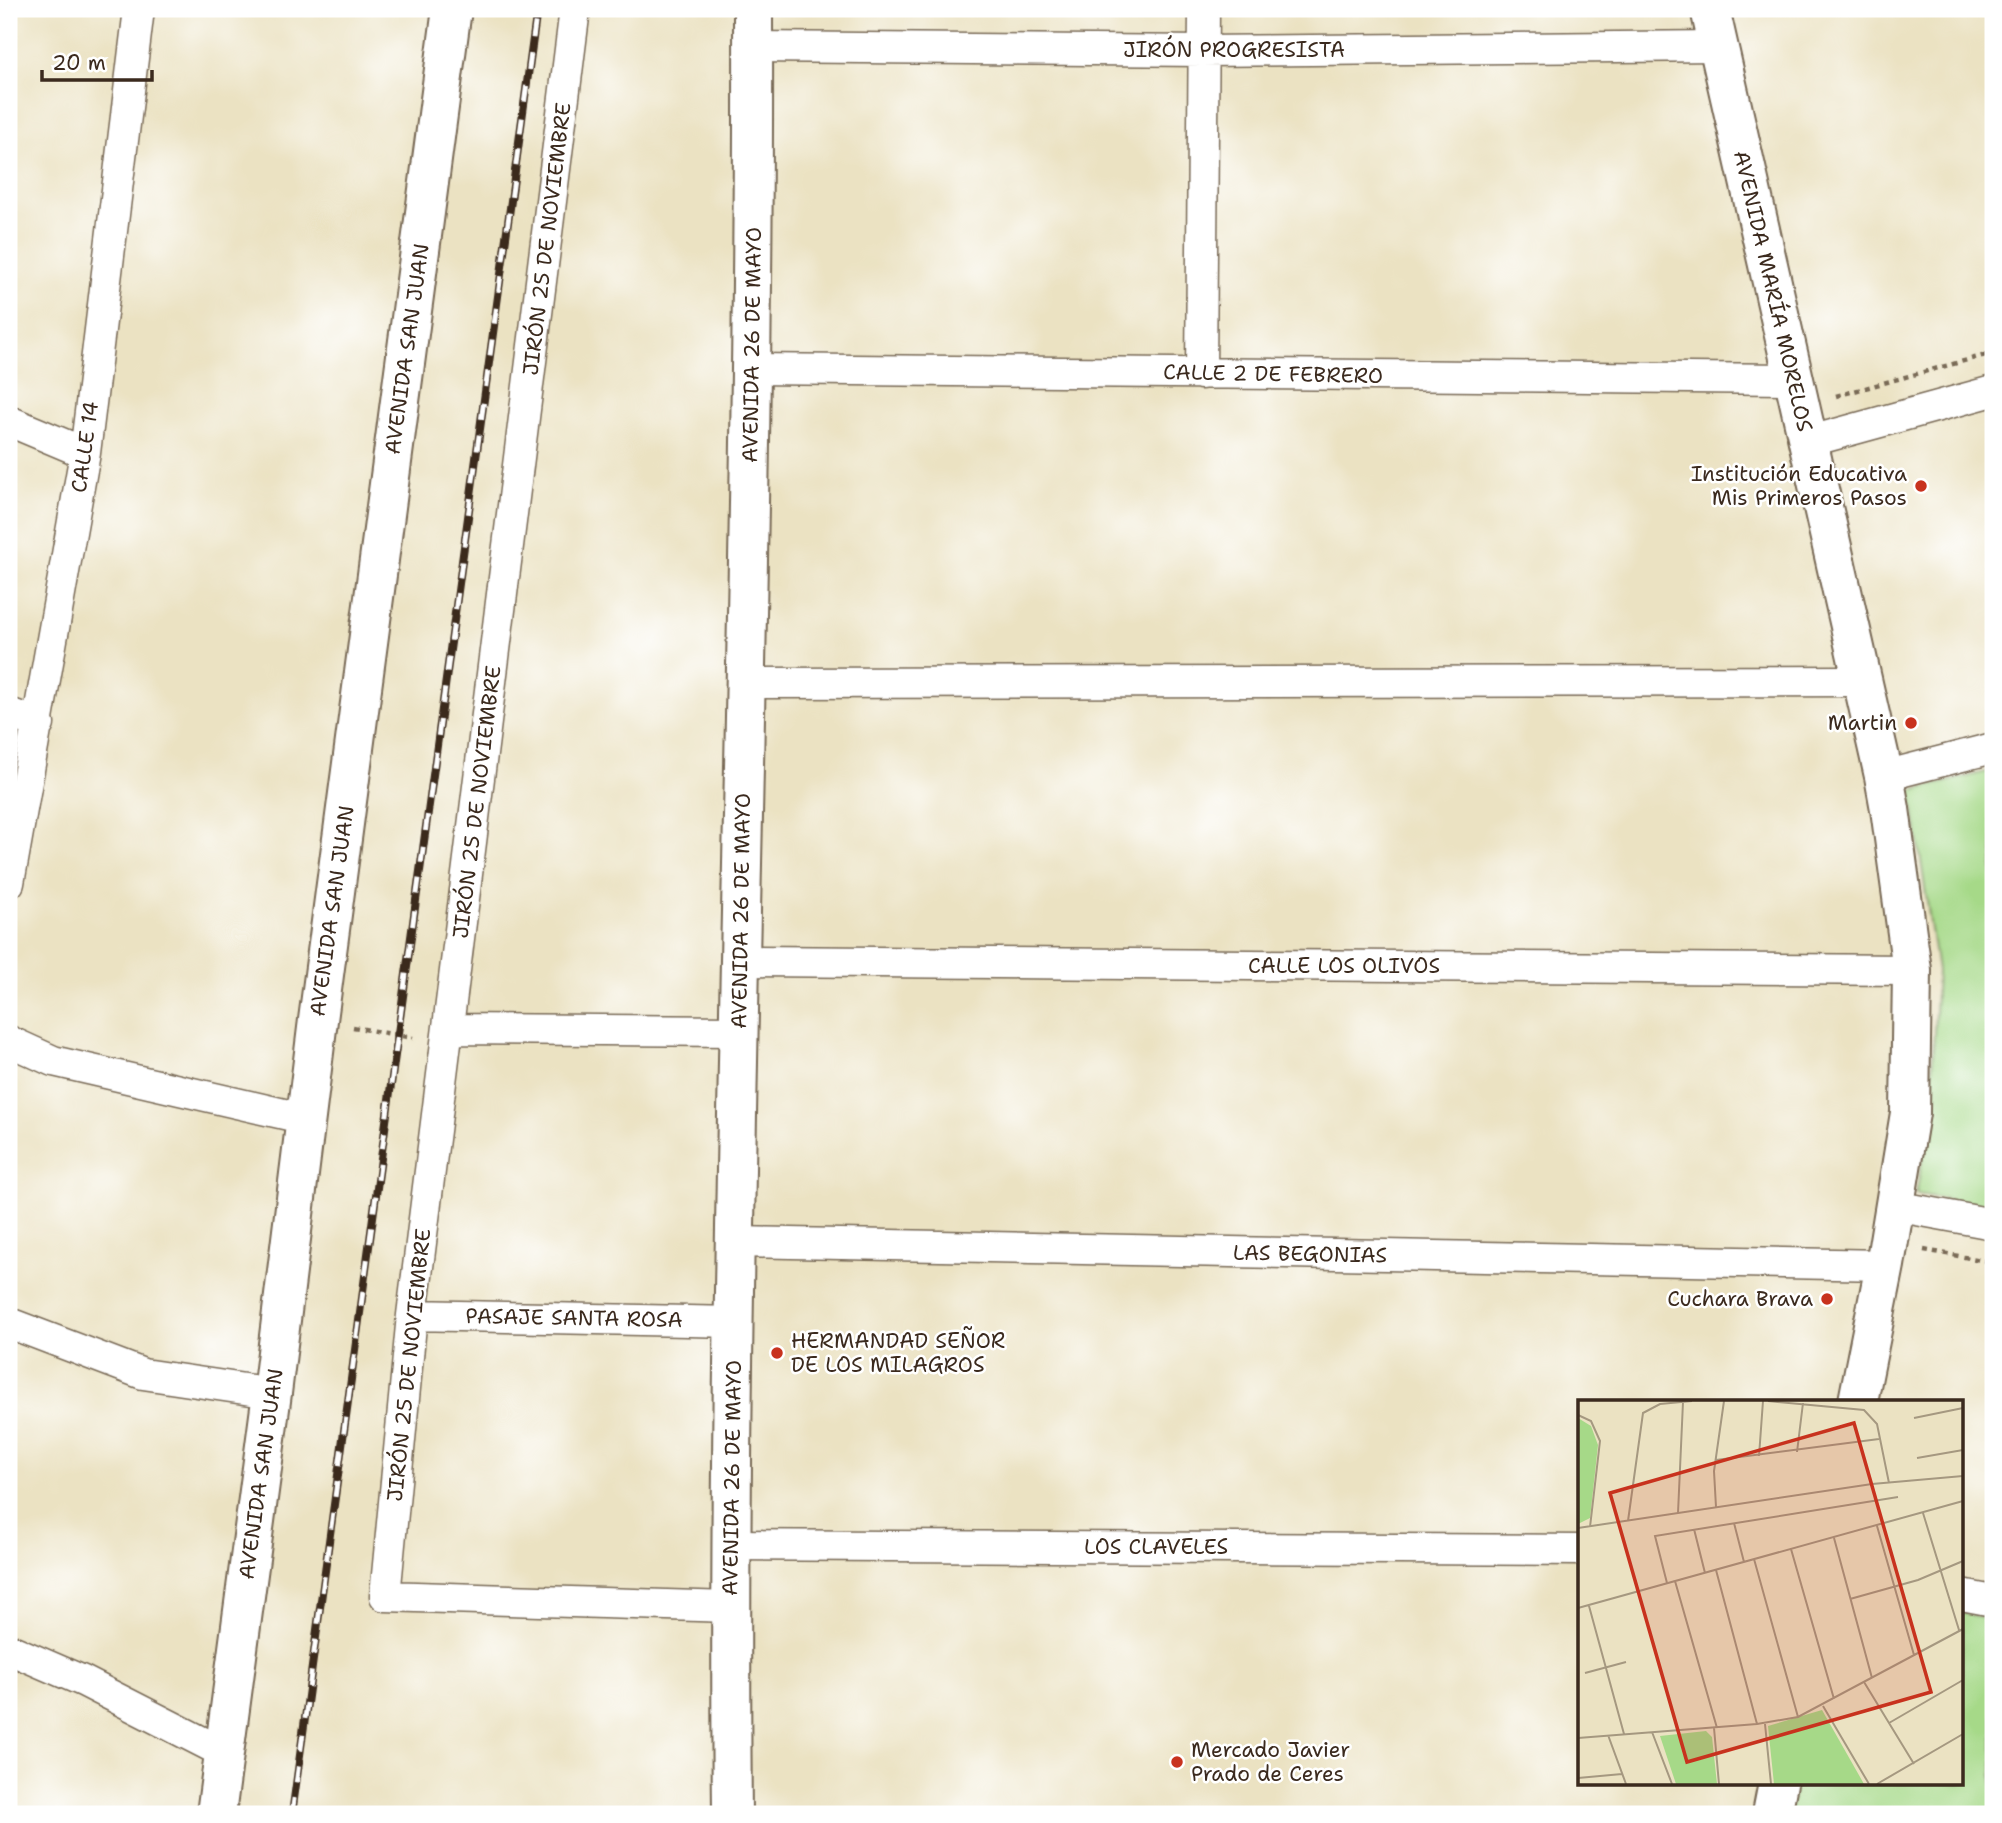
<svg xmlns="http://www.w3.org/2000/svg" width="2002" height="1823" font-family="'Shantell Sans',sans-serif">
<rect width="100%" height="100%" fill="#fff"/>
<filter id="ink" filterUnits="userSpaceOnUse"><feTurbulence type="fractalNoise" baseFrequency=".0143" numOctaves="2"/><feDisplacementMap in="SourceGraphic" scale="14" xChannelSelector="R" yChannelSelector="G"/><feConvolveMatrix kernelMatrix="1 2 1 2 8 2 1 2 1" color-interpolation-filters="sRGB"/></filter>
<filter id="wash" filterUnits="userSpaceOnUse"><feTurbulence type="fractalNoise" baseFrequency=".00686" numOctaves="4" result="noise"/><feDisplacementMap in="SourceGraphic" scale="28" xChannelSelector="R" yChannelSelector="G"/><feGaussianBlur stdDeviation="1.57" result="paint"/><feColorMatrix in="noise" values="0 0 0 0 0 0 0 0 0 0 0 0 0 0 0 0 0 1.4 0 .05"/><feComposite in="paint" operator="in"/></filter>
<g filter="url(#wash)">
<rect width="100%" height="100%" fill="#ebe2c2"/>
<!-- green -->
<path fill="#a6d988" stroke="#708253" stroke-width="2" d="M1993,770V1207L1916,1194L1930,1119L1937,971L1911,791Z
M1962,1613L1993,1619V1814H1789L1796,1783H1962Z"/>
</g>
<g filter="url(#ink)">
<g fill="none" stroke-linecap="round" stroke-linejoin="round">
<!-- minor casing -->
<g stroke="#796a57" stroke-width="33">
<path id="minor" d="M575,9L412,1315L385,1596L730,1607
M754,47L1203,51L1718,46
M753,369L1792,379
M1201,374L1204,9
M9,421L85,453
M1807,442L1993,391
M746,683L1861,681
M9,713L39,724
M1884,776L1993,748
M9,883L85,453L139,9
M739,961L1912,970
M449,1029L738,1031
M9,1041L53,1061L306,1119
M1895,1206L1993,1224
M736,1242L1885,1265
M412,1315L735,1322
M9,1323L143,1374L272,1393
M731,1545L1580,1550
M1962,1595L1993,1601
M9,1649L83,1681L224,1753"/>
</g>
<!-- tertiary casing -->
<g stroke="#796a57" stroke-width="42">
<path id="tertiary" d="M1710,9L1884,776L1890,809L1912,970L1910,1113L1885,1265L1858,1401
M216,1814L272,1393L318,1020L452,9
M732,1814C726,1212 755,611 753,9
M1772,1814L1778,1783"/>
</g>
<!-- path -->
<path stroke="#796a57" stroke-width="4.5" stroke-dasharray="5 5" stroke-linecap="butt" d="M1836,396L1993,353
M353,1027L413,1038
M1924,1250L1993,1262"/>
<!-- minor -->
<use href="#minor" stroke="#fff" stroke-width="30"/>
<!-- tertiary -->
<use href="#tertiary" stroke="#fff" stroke-width="38"/>
<!-- rail casing -->
<g stroke="#3b2a1e" stroke-width="8">
<path id="rail" d="M292,1814L537,9"/>
</g>
<!-- rail -->
<use href="#rail" stroke="#fff" stroke-width="5" stroke-dasharray="16" stroke-linecap="butt"/>
</g>
</g>
<!-- markers -->
<g fill="#c8321e" stroke="#fff" stroke-width="2.5">
<circle cx="1921" cy="486" r="7"/>
<circle cx="1911" cy="723" r="7"/>
<circle cx="1827" cy="1299" r="7"/>
<circle cx="777" cy="1353" r="7"/>
<circle cx="1177" cy="1762" r="7"/>
</g>
<g text-anchor="middle" dominant-baseline="central" stroke-width="5" stroke-linejoin="round" paint-order="stroke">
<!-- street labels -->
<g font-size="21" fill="#3b2a1e" stroke="#fff">
<text x="1234" y="50">JIRÓN PROGRESISTA</text>
<text transform="translate(547 239) rotate(-83)">JIRÓN 25 DE NOVIEMBRE</text>
<text transform="translate(1773 291) rotate(77)">AVENIDA MARÍA MORELOS</text>
<text transform="translate(752 345) rotate(-89)">AVENIDA 26 DE MAYO</text>
<text transform="translate(407 349) rotate(-82)">AVENIDA SAN JUAN</text>
<text transform="translate(1273 374) rotate(1)">CALLE 2 DE FEBRERO</text>
<text transform="translate(85 447) rotate(-82)">CALLE 14</text>
<text transform="translate(477 802) rotate(-83)">JIRÓN 25 DE NOVIEMBRE</text>
<text transform="translate(332 911) rotate(-82)">AVENIDA SAN JUAN</text>
<text transform="translate(741 911) rotate(-89)">AVENIDA 26 DE MAYO</text>
<text x="1344" y="966">CALLE LOS OLIVOS</text>
<text transform="translate(1310 1254) rotate(1)">LAS BEGONIAS</text>
<text transform="translate(574 1318) rotate(1)">PASAJE SANTA ROSA</text>
<text transform="translate(409 1365) rotate(-84)">JIRÓN 25 DE NOVIEMBRE</text>
<text transform="translate(261 1474) rotate(-82)">AVENIDA SAN JUAN</text>
<text transform="translate(732 1478) rotate(-89)">AVENIDA 26 DE MAYO</text>
<text x="1156" y="1547">LOS CLAVELES</text>
</g>
<!-- poi labels -->
<g font-size="21" fill="#3b2a1e" stroke="#fff" text-anchor="end">
<text x="1907" y="474">Institución Educativa<tspan x="1907" dy="24">Mis Primeros Pasos</tspan></text>
<text x="1897" y="723">Martin</text>
<text x="1813" y="1299">Cuchara Brava</text>
<text x="791" y="1341" text-anchor="start">HERMANDAD SEÑOR<tspan x="791" dy="24">DE LOS MILAGROS</tspan></text>
<text x="1191" y="1750" text-anchor="start">Mercado Javier<tspan x="1191" dy="24">Prado de Ceres</tspan></text>
</g>
</g>
<!-- overview -->
<g transform="translate(1578 1400)">
<rect width="385" height="385" fill="#ebe2c2"/>
<path d="M0,18L13,26L20,45L12,118L0,124ZM244,310L286,384H196L190,326ZM128,331L134,337L139,384H98L82,336Z" fill="#a6d988"/>
<path fill="none" stroke="#a59880" stroke-width="2" d="M190,1L286,10L299,24L311,83M0,15L13,21L22,41L12,127M336,18L385,8M219,52L225,3M181,56L185,1M339,58L385,50M138,60L301,39M138,107L136,71L146,1M100,113L105,2M345,113L381,230M50,121L65,13L82,4L114,1M156,123L166,162M299,126L336,255M0,128L294,84L385,76M116,129L127,173M256,138L294,278M213,149L256,299M176,159L220,317M138,170L179,324M97,181L139,328M89,183L77,136L320,97M272,199L340,180L385,161M11,206L46,334M0,208L385,101M7,273L48,262M286,282L336,364M245,306L291,384M311,323L385,280M187,324L193,384M136,328L141,384M74,332L94,384M30,335L48,384M0,338L179,324L220,317L385,229M0,378L44,374M299,384L385,334"/>
<path fill="#c8321e" fill-opacity="0.15" stroke="#c8321e" stroke-width="3.5" d="M276,23L353,292L109,362L32,93Z"/>
<rect width="385" height="385" fill="none" stroke="#3b2a1e" stroke-width="3.5"/>
</g>
<!-- margin -->
<rect width="2002" height="1823" fill="none" stroke="#fff" stroke-width="35"/>
<!-- scale -->
<path d="M42 70v10h110v-10" fill="none" stroke="#3b2a1e" stroke-width="3.5"/>
<text x="52" y="70" font-size="21" fill="#3b2a1e" stroke="#ffffff" stroke-width="5" paint-order="stroke">20 m</text>
</svg>
